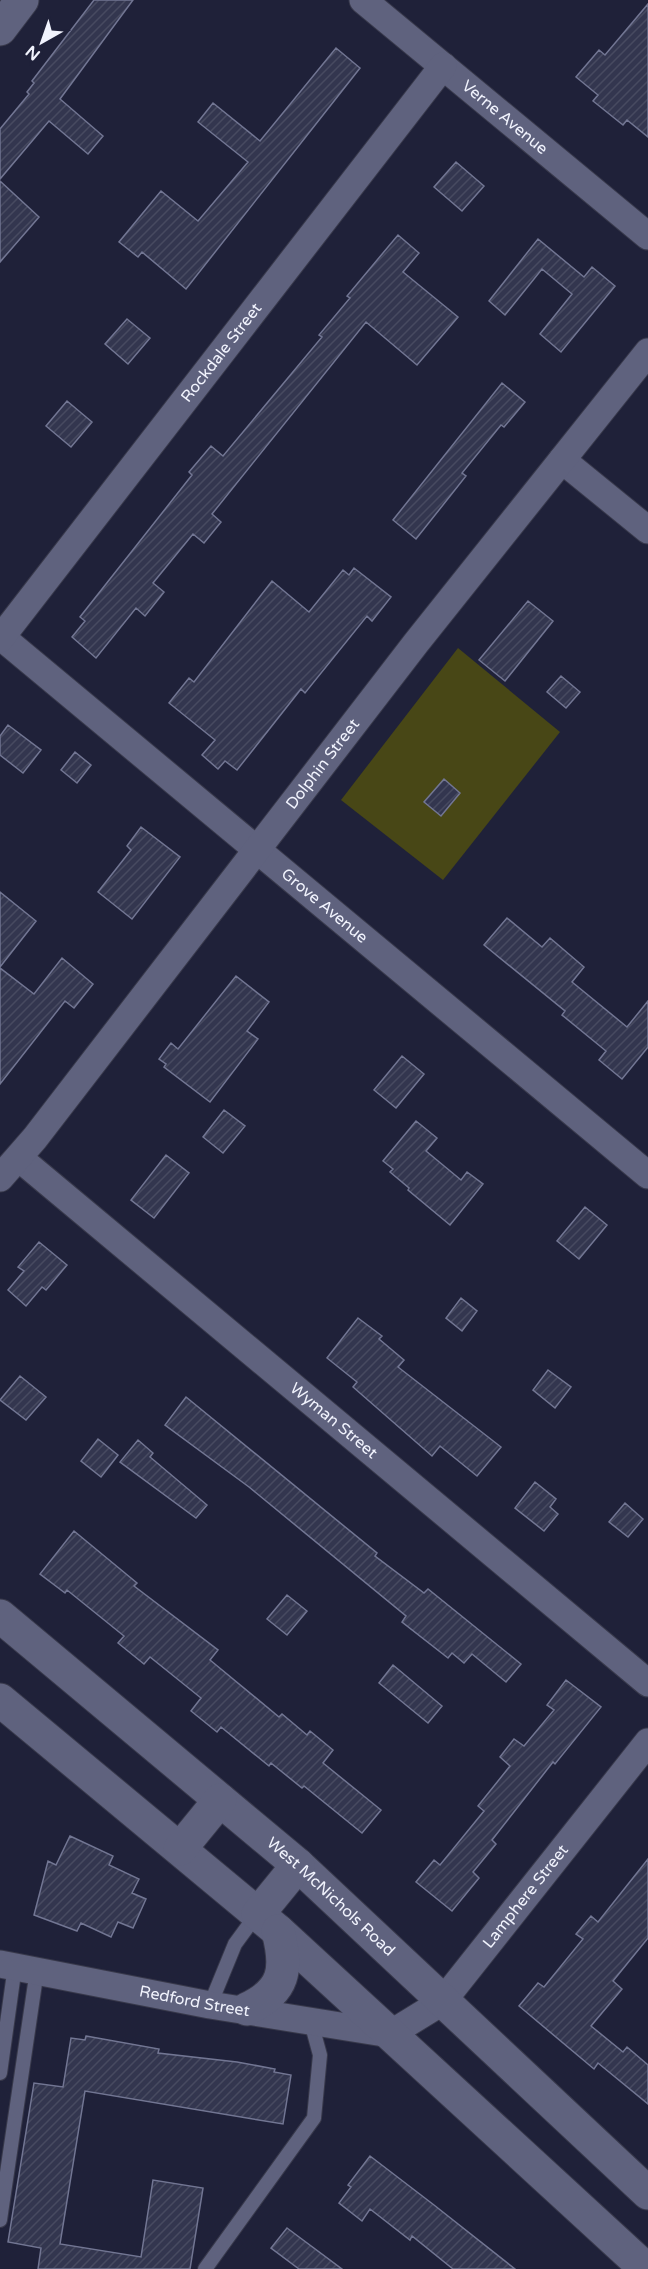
<svg xmlns="http://www.w3.org/2000/svg" width="648" height="2269" font-family="'Varela Round',sans-serif">
<defs>
<pattern id="building-hatch" width="6" height="6" patternUnits="userSpaceOnUse" patternTransform="scale(1.5)"><rect width="6" height="6" fill="#33364f"/><path d="M-1 1l2-2M0 6l6-6M5 7l2-2" fill="none" stroke="#474a60"/></pattern>
</defs>
<rect width="100%" height="100%" fill="#1f2139"/>
<!-- green -->
<path fill="#484716" d="M458,648L560,732L443,880L341,800Z"/>
<!-- building -->
<path fill="url(#building-hatch)" stroke="#727693" stroke-width="1.5" d="M94,0H133L60,99L103,136L88,154L49,121L0,179V129L29,94L27,92L34,83L32,81Z
M648,4V137L627,120L623,125L593,101L598,95L576,77L599,50L605,55Z
M336,48L360,68L186,289L142,252L138,257L119,242L161,191L198,221L248,162L198,122L213,103L260,141Z
M456,162L484,186L462,211L434,187Z
M0,181L39,217L0,262Z
M398,235L419,253L403,272L458,317L417,365L366,322L212,514L221,522L204,543L193,534L153,583L164,592L145,616L136,608L96,658L72,637L85,621L80,617L192,475L189,472L211,446L223,456L322,337L319,335L350,298L347,296Z
M538,239L584,277L592,267L615,286L561,352L540,334L572,294L542,269L505,315L489,301Z
M127,319L150,338L128,364L105,344Z
M502,383L525,402L504,427L501,425L462,473L466,476L416,539L393,520Z
M67,401L92,422L71,447L46,426Z
M354,568L391,597L372,621L367,616L305,693L301,689L237,770L225,761L218,769L202,755L215,740L169,703L189,678L194,682L272,581L309,612L343,570L349,575Z
M528,601L553,621L505,681L479,660Z
M561,676L580,692L566,708L547,692Z
M8,725L41,750L23,773L0,755V736Z
M75,752L91,765L77,783L61,770Z
M444,779L460,793L441,816L424,802Z
M141,827L180,857L132,919L98,892L131,850L127,846Z
M0,892L36,921L0,967Z
M507,918L542,947L550,938L584,967L572,982L627,1027L648,1001V1047L622,1079L599,1060L606,1051L562,1015L565,1011L484,945Z
M62,958L93,984L74,1008L65,1001L0,1084V968L34,994Z
M236,976L269,1002L247,1031L258,1039L210,1102L164,1067L166,1064L159,1059L171,1043L178,1049Z
M402,1056L424,1074L396,1108L374,1090Z
M224,1110L245,1126L223,1153L203,1137Z
M416,1121L437,1138L426,1151L461,1180L467,1172L483,1184L450,1225L408,1190L409,1188L390,1172L393,1169L383,1161Z
M166,1155L189,1173L154,1218L131,1200Z
M585,1207L607,1225L579,1259L557,1241Z
M39,1242L67,1265L46,1290L42,1287L26,1306L8,1290L24,1271L18,1267Z
M461,1298L477,1311L462,1331L446,1318Z
M358,1318L382,1336L379,1339L404,1360L398,1367L501,1447L477,1476L440,1446L432,1456L353,1387L357,1382L327,1358Z
M548,1370L571,1387L555,1408L533,1390Z
M20,1376L46,1397L26,1420L0,1400Z
M186,1397L377,1553L375,1556L424,1593L428,1589L521,1664L506,1682L472,1654L464,1663L452,1653L448,1658L402,1622L406,1616L249,1487L165,1425Z
M98,1439L118,1455L101,1477L81,1461Z
M138,1440L153,1453L150,1457L207,1505L196,1518L120,1462Z
M535,1482L556,1499L550,1507L558,1514L544,1531L515,1508Z
M625,1503L643,1519L628,1537L609,1522Z
M74,1531L137,1583L134,1586L218,1650L210,1660L279,1717L282,1714L307,1735L310,1731L333,1750L323,1763L381,1810L362,1833L304,1786L302,1788L271,1763L269,1766L221,1727L217,1732L191,1711L201,1698L150,1657L144,1664L118,1643L124,1636L67,1590L65,1593L40,1574Z
M287,1595L307,1611L287,1635L267,1619Z
M393,1665L442,1706L428,1723L379,1683Z
M566,1680L601,1707L555,1764L553,1762L492,1840L496,1844L473,1872L479,1878L452,1911L416,1882L434,1860L440,1865L484,1811L478,1806L510,1766L500,1757L514,1739L524,1746L554,1710L547,1705Z
M70,1836L113,1856L109,1865L139,1879L132,1893L146,1899L133,1928L118,1922L111,1937L81,1923L77,1931L34,1915L48,1861L56,1865Z
M648,1859V1938L613,1981L622,1989L591,2026L623,2052L627,2047L648,2065V2104L598,2063L594,2069L519,2006L538,1983L544,1987L583,1939L576,1934L591,1916L598,1922Z
M86,2036L159,2049L158,2053L237,2062L275,2069L274,2072L291,2075L283,2124L85,2091L60,2244L141,2257L153,2180L203,2188L190,2269H38L41,2248L8,2242L34,2083L63,2087L71,2038L85,2040Z
M370,2156L434,2205L515,2269H453L412,2236L410,2240L370,2209L362,2221L339,2203L351,2187L348,2185Z
M287,2228L342,2269H299L271,2248Z"/>
<g fill="none" stroke-linecap="round" stroke-linejoin="round">
<!-- service casing -->
<g stroke="#38394b" stroke-width="16">
<path id="service" d="M210,2005L235,1944L257,1914
M0,2073L15,1966
M0,2220L37,1970
M205,2269L314,2118L320,2055L311,2022"/>
</g>
<!-- minor casing -->
<g stroke="#38394b" stroke-width="29">
<g id="minor">
<path id="s1" d="M363,0L648,236"/>
<path d="M562,460L648,530"/>
<path id="s2" d="M0,636L648,1175"/>
<path id="s3" d="M0,639L443,66"/>
<path id="s4" d="M19,1158L648,1683"/>
<path id="s5" d="M0,1178L35,1138L416,643L648,352"/>
<path id="s6" d="M0,1964L210,2005L390,2034L442,2002L648,1742"/>
</g>
</g>
<!-- secondary casing -->
<g stroke="#38394b" stroke-width="35">
<g id="secondary">
<path d="M0,29L22,0"/>
<path id="s7" d="M0,1616L298,1865L648,2193"/>
<path d="M0,1700L278,1931L646,2269"/>
<path d="M180,1849L220,1800"/>
<path d="M258,1914L298,1865"/>
<path d="M247,2009C285,1991 288,1969 278,1931"/>
</g>
</g>
<!-- service -->
<use href="#service" stroke="#5f627e" stroke-width="14"/>
<!-- minor -->
<use href="#minor" stroke="#5f627e" stroke-width="27"/>
<!-- secondary -->
<use href="#secondary" stroke="#5f627e" stroke-width="33"/>
</g>
<g text-anchor="middle" dominant-baseline="central" stroke-width="5" stroke-linejoin="round" paint-order="stroke">
<!-- street labels -->
<g font-size="16" fill="#f1f3fd" stroke="#1f2139">
<text stroke="none"><textPath href="#s1" startOffset="184">Verne Avenue</textPath></text>
<text stroke="none"><textPath href="#s3" startOffset="362">Rockdale Street</textPath></text>
<text stroke="none"><textPath href="#s5" startOffset="525">Dolphin Street</textPath></text>
<text stroke="none"><textPath href="#s2" startOffset="422">Grove Avenue</textPath></text>
<text stroke="none"><textPath href="#s4" startOffset="410">Wyman Street</textPath></text>
<text stroke="none"><textPath href="#s6" startOffset="592">Lamphere Street</textPath></text>
<text stroke="none"><textPath href="#s7" startOffset="434">West McNichols Road</textPath></text>
<text stroke="none"><textPath href="#s6" startOffset="198">Redford Street</textPath></text>
</g>
</g>
<!-- north arrow -->
<g transform="translate(42 42) rotate(220)" stroke="#1f2139" stroke-width="4.5" paint-order="stroke">
<path d="M0-4.5L10 22L0 15L-10 22Z" fill="#f1f3fd"/>
<text y="-9" font-size="16" font-weight="bold" text-anchor="middle" fill="#f1f3fd">N</text>
</g>
</svg>
